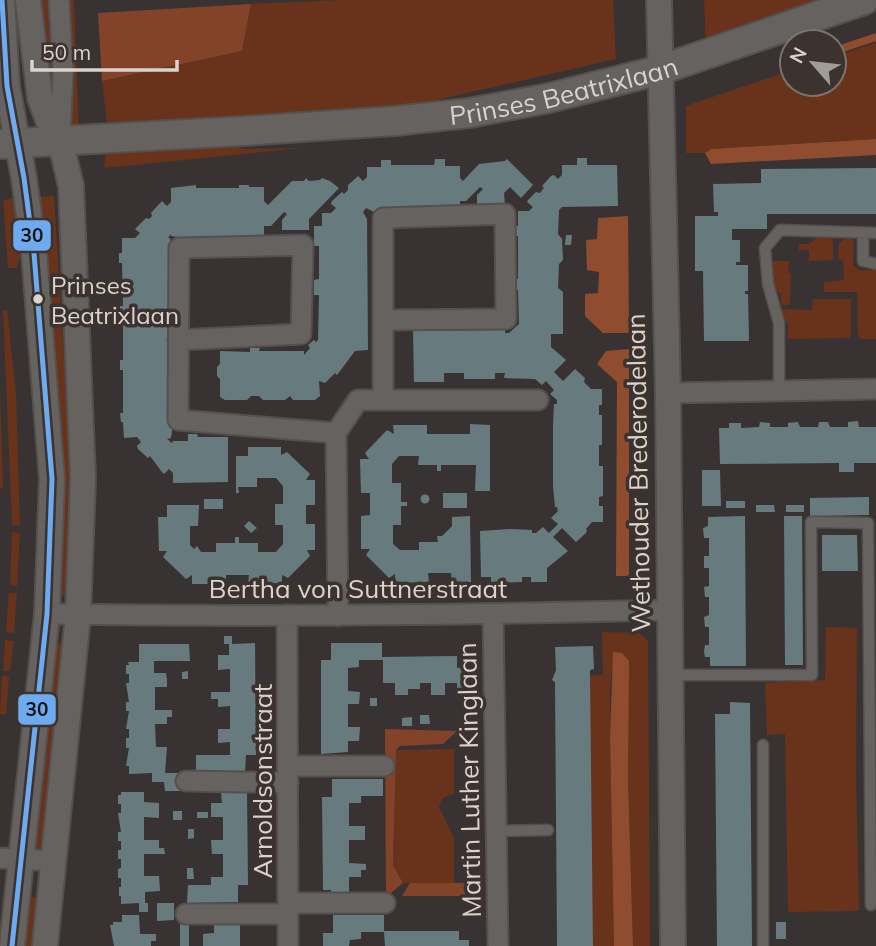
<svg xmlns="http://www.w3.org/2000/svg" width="876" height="946" font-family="Mulish,sans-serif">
<rect width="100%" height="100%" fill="#383332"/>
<!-- green -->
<path fill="#69321a" d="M32,0H49L53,105Z
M63,0H74L79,129H72L63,121Z
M342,0H613L616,59L406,107L324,116L107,123L102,81L242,51L251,4Z
M704,0H837L706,48Z
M876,43V139L711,149L705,153H686V106L792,70V84H834V56Z
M223,143L244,149L302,148L104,168L106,150Z
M54,196L71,471L69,593L66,598L62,595L63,521L56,474L37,197Z
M16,198L22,246L17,268H8L3,200Z
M833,237V260L809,261V250H799V244H809L816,238Z
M849,237L854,242L853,265L859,270H876V339H861L858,336L857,292H824V282L844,280L843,260L838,259L839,242H843V238Z
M773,261H789L788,273H791L790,305H781V294L773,288Z
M813,299H851V334L849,338L788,339V323L780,316V309L812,310Z
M3,310H7L16,393L20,525H12Z
M0,384L3,488H0Z
M12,532L20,533L17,586L10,585Z
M9,593H17L14,633L6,632Z
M826,627L857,628L856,780L859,911L788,912L785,734L767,735L765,683L825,680Z
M602,632L639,633L648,641L650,946H633L628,778L614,652L610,689V736L614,946H593L590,676L603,675Z
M5,640L14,641L10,671H3Z
M50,643L64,644L44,845L40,849H33Z
M2,676H9L6,714H0Z
M454,749V794C445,795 441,798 439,807L454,838V883H403L393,865L396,750Z
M24,896L38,898L34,946H19Z"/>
<!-- forest -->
<path fill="#834328" d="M251,4L242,51L102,81L98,13Z
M385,729L457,731L443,744L400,746L396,750L393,865L403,883L386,897Z
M410,883H468L470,896H402Z"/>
<!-- water -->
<path fill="#904c2f" d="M876,33V41L834,55V47Z
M876,139V155L711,164L705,153L711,149Z
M628,216L629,333H603L585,316V294L598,293L599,272L587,270L586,240L597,239L598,218Z
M629,349V576H616L617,382L597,364L606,351Z
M613,652L622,653L629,661L628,778L633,946H614L610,736Z"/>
<!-- building -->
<path fill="#677b7f" d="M577,158H587V165H617L618,206L562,207L559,210L558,234L562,239L563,260L559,264L558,288L563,292V334H551V347L566,360L554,372L563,381L575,369L585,378L584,382L591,389H602V405H599V415H602V445H599V466H603V496L599,497V506H603V522H592L586,529L587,531L586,533L576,542L562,528L553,537L568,551L547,568V582H531V577H522V582L491,583V577H481L480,531L511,529L532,530V533H536L543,527L549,533L558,524L551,518L558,511L557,507H555L553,486V425L554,404H557V400L550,394L554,390L546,381L542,385L535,379L504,378L505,373H495V379H464V373H444V382H414L413,330L484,328L505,330V333H509L519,324L518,290L512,289L511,279H518V236H511V226H518V211H529L533,207L527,202L528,200L536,192L540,193L544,188L542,186L551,176L554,175L558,179L562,175V165H577Z
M435,159H445V166H460V178L463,181L479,164L505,161L507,159L533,185L521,198L510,187L504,193L505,205H477V195L483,189L480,187L466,201H460V208L442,211L374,212L366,208L363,212L367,219L368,350L355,351L337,375L335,373L325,383L319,381L320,396L315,400H293L290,396L285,400H263L259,396H251L247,400H225L220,397V379L217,376V367L220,364V351L250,352V348H260L259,351H304V355L310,348L308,345L314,340L316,342L318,340L319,295H314V280L319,279V246H314V226H322V213H331L336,208L331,204L332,201L342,192L344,194L348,190V185L356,178L358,176L363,181L367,177V167H381V160H391V165H434Z
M876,168V214H767V229H732V240H740V262H736V265H748V291H745V294H748L749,341H704L703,271H695V216H718V212H714L713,184L761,183V169Z
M306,178L309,181L320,180L322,178L330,181L339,188L309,219V230H282V220L287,214L284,212L271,226H264V236L178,237L171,236V234L168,238H170L171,244L172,361H168V368H172V414H168V421H172V431L171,438L167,439L172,443L173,441H188V434H197L198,437H228V482L173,483V473L169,469L164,474L162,472L150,456L148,458L138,449L137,446L141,442L137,437L124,438L123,422H121L120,413H123V370H120V360H123V316H120V306H123L122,263H119V253H122V238H135L140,233L135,229L146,218L149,219L152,216L151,213L162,201L167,206L171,202V188L196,185V188H239V185H249V187H264V201L268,205L292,181H304Z
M566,235H572L571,245H565Z
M858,421L859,427H876V463H854V472H839V463L720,464L719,428H729V423H741V428L759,427L760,422L770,423V427H788V423L798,422L800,427H818L819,422H828L830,427H848V422Z
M470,424L490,425V491H475L476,465H441V471H437V465H418L419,456H399L392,464V483H401V502H407V506H401V525H393V544L400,550H419V542H438L437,536H442L452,526V517L470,516L471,582H452L451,573H428L429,582L395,583V574L389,578L366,555L370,549H361V516L370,515V493H361L360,459H369L365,453L387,430L394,434L393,425H427V434H470Z
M248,447H281V455L287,452L310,474L306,480H315V505H306V524H315V550H307L310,556L288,578L282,575V583L248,584L249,575H226V584H192V575L186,579L163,557L167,551H159L158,517H167V505H199L198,526H190V545L194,549L197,546L201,552H216V543H235V537H239V543H258V552H276L283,544V525H275V504H283V486L276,478H257V487H238L239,493H236V456H248Z
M702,470H720L721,506H702Z
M443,493H467V508H443Z
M420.5 499a4.5 4.5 0 1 1 9 0a4.5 4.5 0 1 1-9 0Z
M869,497V515L810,516V498Z
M204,499H223V509H204Z
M726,501H745V508H726Z
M756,505H774L775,512H756Z
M786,505H804V512H786Z
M745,516L746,666H710V657H705L704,651L705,645H709V627H705L704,617L709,615V597H705L704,587L709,586V568H704V556H709V538H704L703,528L708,526V517Z
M784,516H802L803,665H785Z
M249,521L257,528L251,533L244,526Z
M822,535H857L858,571H822Z
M224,636H232V644L255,643L256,755H246L245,773H196V755H230V742L218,743V729H230V706L218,707V699H211V692H230V669L218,670V655H229V644H224Z
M331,643H382V657L457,656V668L466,667L467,689H457V683H445V695H431V683H420V689H408V695H395V683H383V660H359V667L348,668V691L360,692L359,704H348V727H360L359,741H348V752L321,754V660H331Z
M139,644H189L190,661H154V673H166L167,680V687H155V710H172V717H167V724H155L156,747H167L165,773H182V791H165L164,782H152V773L129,774V766H126L129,748H126V738H129V729H126L129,711H126V702H129L126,683H129V674H126V665H129L128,662H139Z
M593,646L594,669L590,670L593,946H557L555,682L552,680L556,670L555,647Z
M188,671V679H182V672Z
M370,698H377V706H370Z
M730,702L750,703L752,946H717L715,714H730Z
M420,715H429L430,724H420Z
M412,717V726H402V718Z
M332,779H383V796H361V803H349V826H365V840H349V863L366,864V870H361V877H349V897H332L331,890H323L322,797H332Z
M247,791L248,885H238V902L187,903L188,885H211V877H223V854H212L211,840H223V817H211V803H222L221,792Z
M121,792H144V802L159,803V818L144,817V840H159V848H164L165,854H144V876H159L160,891L145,892V903H148V912H139V903L121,904V896H119V887H121V878H118V869L121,868V859H118V850H121V841H118V832H121L118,813H121V804H118V795H121Z
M173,811H182V820H173Z
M197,812H208V818H197Z
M188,829H194V838L188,839Z
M187,868H193L194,879H187Z
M157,903H174V920L157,921Z
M122,915H139L140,934H156V941H151V946H114L110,925H113V922H122Z
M333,915H384V931H459V940H469V946H385L384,932H361V939L350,940L349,946H323V933H333Z
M180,921H189V946H180Z
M214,921H240V946H203V934L214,933Z
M776,922H786V939H776Z"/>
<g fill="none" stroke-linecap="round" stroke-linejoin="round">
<!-- service casing -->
<g stroke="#54504e" stroke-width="13">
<path id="service" d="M863,233V261L876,264
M779,390V323L768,284L765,248L780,230L876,233
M673,675H812L811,522L868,523L871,905
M763,745V946
M496,831L548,830"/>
</g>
<!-- minor casing -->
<g stroke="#54504e" stroke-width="23">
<path id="minor" d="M59,0L63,71L60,139
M178,340L301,334L303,245L179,248L178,420L336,433L358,400H538
M668,393L876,389
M383,399V218L505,214L506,319L383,320
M336,433L338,616
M47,614C254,617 462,615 669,610
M493,614L498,946
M287,615L288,946
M288,766H384
M186,781L288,783
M0,858L55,861
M289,903H385
M186,914H288"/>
</g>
<!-- tertiary casing -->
<g stroke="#54504e" stroke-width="28">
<path id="tertiary" d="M2,0L7,86L24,178L34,253L52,479L47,614L12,946
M28,0L40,98L48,120L60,140L71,186L83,479L78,615L45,946
M659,0L668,393L673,946"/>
</g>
<!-- secondary casing -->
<g stroke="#54504e" stroke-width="32">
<g id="secondary">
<path id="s1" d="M0,144L243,131L394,121L469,113L549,98L660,70L864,0"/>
</g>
</g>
<!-- service -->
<use href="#service" stroke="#666260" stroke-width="10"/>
<!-- minor -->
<use href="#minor" stroke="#666260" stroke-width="19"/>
<!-- tertiary -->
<use href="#tertiary" stroke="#666260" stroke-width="24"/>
<!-- secondary -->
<use href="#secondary" stroke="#666260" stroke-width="28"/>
<!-- bus-1 casing -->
<g stroke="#3c322e" stroke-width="10">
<path id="bus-1" d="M2,0L7,86L24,178L34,253L52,479L47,614L12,946"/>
</g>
<!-- bus-1 -->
<use href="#bus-1" stroke="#6daaf0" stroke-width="5"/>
</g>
<!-- markers -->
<circle fill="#dad4d1" stroke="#3c322e" stroke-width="2.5" cx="38" cy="299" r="6"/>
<g text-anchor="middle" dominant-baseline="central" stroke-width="7" stroke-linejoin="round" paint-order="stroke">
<!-- bus labels -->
<g font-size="24" fill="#dad4d1" stroke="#3c322e" text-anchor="start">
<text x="51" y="285">Prinses<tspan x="51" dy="30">Beatrixlaan</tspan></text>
</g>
<!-- street labels -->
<g font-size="26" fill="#dad4d1" stroke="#3c322e">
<text stroke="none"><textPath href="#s1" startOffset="567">Prinses Beatrixlaan</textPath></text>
<text transform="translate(638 473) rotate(-91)">Wethouder Brederodelaan</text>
<text x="358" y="588">Bertha von Suttnerstraat</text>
<text transform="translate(469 780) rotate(-91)">Martin Luther Kinglaan</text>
<text transform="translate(262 781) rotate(-90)">Arnoldsonstraat</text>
</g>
</g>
<g stroke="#3c322e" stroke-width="2.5">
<rect x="12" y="219" width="40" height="33" rx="7" fill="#6daaf0"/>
<rect x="17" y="693" width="40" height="33" rx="7" fill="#6daaf0"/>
</g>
<g font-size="19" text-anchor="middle" font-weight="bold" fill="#111">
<text x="32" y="242">30</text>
<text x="37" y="716">30</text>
</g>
<!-- north arrow -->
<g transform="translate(813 63) rotate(298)"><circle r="33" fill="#3c322e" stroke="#7b736f" stroke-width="2"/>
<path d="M0-5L12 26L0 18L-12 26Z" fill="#a19c99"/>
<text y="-10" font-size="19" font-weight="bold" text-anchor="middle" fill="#dad4d1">N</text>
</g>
<!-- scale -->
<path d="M32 60v10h145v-10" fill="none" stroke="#dad4d1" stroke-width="3.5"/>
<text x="42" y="60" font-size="21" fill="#dad4d1" stroke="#3c322e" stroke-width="5" paint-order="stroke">50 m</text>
</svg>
